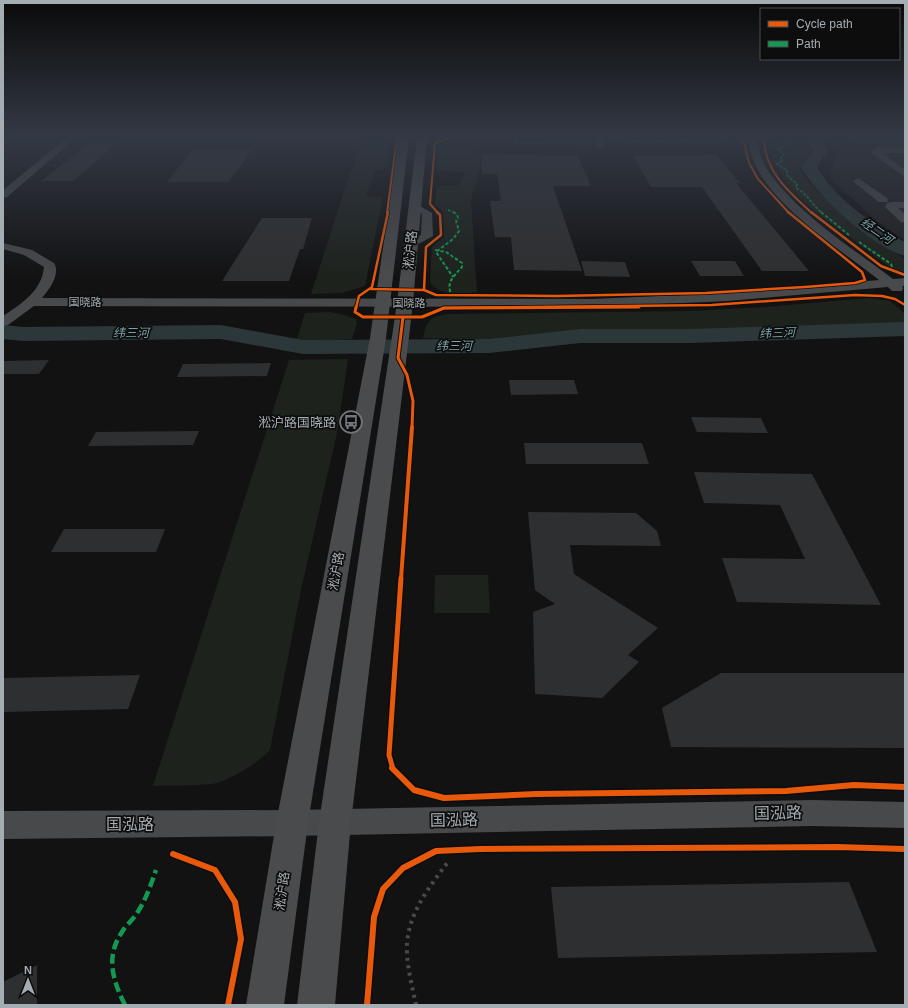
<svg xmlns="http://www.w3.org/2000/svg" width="908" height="1008" font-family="Helvetica,'Noto Sans SC',sans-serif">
<rect width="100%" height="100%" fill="#121213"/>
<!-- built -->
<path fill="#1f1f21" d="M840,149H905V241L877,221L833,181L829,172Z"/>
<!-- green -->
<path fill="#1d221d" d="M590,138L595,140L597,144H591L590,147L598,150H577L575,145H512L511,140Z
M905,138V148H829L826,139Z
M361,139H384L389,143L384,170L375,171L366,196L383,197L365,286L342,293L311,294Z
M602,139H727L737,140L740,146H612L603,144Z
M778,139H808L811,146L800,169C805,182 816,190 826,199C853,225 874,239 905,259V272C889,270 874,255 861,245C825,219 776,189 769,142L770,140Z
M438,145H477L481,165L471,200L477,292C463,293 436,297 430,281L432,247L444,237L443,212L435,204L437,186H458L466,172L437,171Z
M869,298L890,301L905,314V323L707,330H600L505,341L423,338C427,320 429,317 448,314L690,311L765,307Z
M329,312L340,314L356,319L357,323L352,339L296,342L305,313Z
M348,359L337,433L301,590L270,750C258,763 230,781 212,784C193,786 172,785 153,786L289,360Z
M435,575H488L490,613H434Z"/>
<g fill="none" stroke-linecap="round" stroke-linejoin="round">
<!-- river -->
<path fill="#2b3738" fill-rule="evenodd" d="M805,137H820L828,151L817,166C831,196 876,227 905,242V256C874,248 815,195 801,166L814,151Z
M905,322V336L691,343H580L489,353L303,354L221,339L23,341L3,339V325L23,327L221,325L303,340L489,339L580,329H691Z"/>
</g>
<!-- building -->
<path fill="#2e2f30" d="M91,142H119L73,181H41Z
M192,150H252L229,182H167Z
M482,154L578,156L591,186H553L582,271L514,270L511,237H495L490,201H501L497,174H482Z
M716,155L740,183H736L809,271H762L702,187H651L633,156Z
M262,218H312L303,249H300L289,281H222Z
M581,261L625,262L630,277L585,276Z
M691,261H735L744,276H700Z
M49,360L39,374H3V361Z
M271,363L267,376L177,377L183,364Z
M509,380H574L578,394L511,395Z
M691,417L761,418L768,433L697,432Z
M199,431L193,445L88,446L96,432Z
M524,443H642L649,464H526Z
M694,472L812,474L881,605L737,602L722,558L805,559L780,505L704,503Z
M528,512L636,513L657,531L661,546L570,545L574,574L658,628L628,655L639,662L602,698L535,694L533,612L555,604L535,590Z
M64,529H165L156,552H51Z
M721,673H905V748L671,747L662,708Z
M140,675L128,709L3,712V678Z
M849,882L877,952L558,958L551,887Z
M37,965V1005H3V982Z"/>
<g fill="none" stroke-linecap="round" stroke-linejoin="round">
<!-- path -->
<path stroke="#484b4c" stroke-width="4" stroke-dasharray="3 4.5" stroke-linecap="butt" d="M416,1005C412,985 406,964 407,944C409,912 430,886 448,862"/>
<!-- minor -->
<path fill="#47494b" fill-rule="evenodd" d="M68,137H77L7,197L3,198V190Z
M593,137H601L604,145L603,147H597Z
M747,137H755C759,149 761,161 768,171C800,216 851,247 893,279L905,278V286H902L903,288L902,291H892L888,287L728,301L592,307L34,306L8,325L3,326V316C21,304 42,291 44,267L24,255L3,249V243L32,250L54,263C61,274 49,290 42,298L592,299L728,293L879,280C841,250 784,214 759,172C753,161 750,149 747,137Z
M879,147H905V153H882L905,170V177L872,154V150Z
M858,178L887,198L888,200L887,202H879L855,183L853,181Z
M891,202H905V208H898L905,214V223L901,222L885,207L887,203Z
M415,203L432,213L433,236L411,248L405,245L421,235L422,214L410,206Z
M812,800L905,802V828L812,826L292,836L3,839V811L292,810Z"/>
<!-- major -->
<path fill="#494b4d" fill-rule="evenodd" d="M399,137H409L386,338L308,823L284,1005H246L276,823L370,338Z
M417,137H427L413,303L351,822L335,1005H297L319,822L397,303Z"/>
<!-- quiet-far2 -->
<path stroke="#139951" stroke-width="1.5" stroke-dasharray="3 1.5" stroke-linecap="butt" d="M609,138L646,143L677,140L707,141L728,138
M787,138L784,147L778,149L784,155L781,158L782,161L777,164L787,170V175L797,184L796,188C808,194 811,204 822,213
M849,138L866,142H905
M515,139V143L584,142L588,141L587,138
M448,210L455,213"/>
<!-- quiet-far1 -->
<path stroke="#139951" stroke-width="2" stroke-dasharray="3.5 2" stroke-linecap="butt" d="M453,212L457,214L458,218L456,221L459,231L453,239L436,252L453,277
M821,212L849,235
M859,242L891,264L893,269
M435,250L446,252L462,263V267C454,276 446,282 451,294"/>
<!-- quiet -->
<path stroke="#139951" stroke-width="4.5" stroke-dasharray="10 4.5" stroke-linecap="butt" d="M125,1005C113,981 105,957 122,932C126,925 133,920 137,913C146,900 151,884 156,870"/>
<!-- cycleway-far5 casing -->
<g stroke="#0d0d0e" stroke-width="3">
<path id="cycleway-far5" d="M737,137L744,142L749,163L758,179L789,213
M769,137L764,139C765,172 789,192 812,213
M387,213L397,137
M438,213L430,204L435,143L453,137H561"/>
</g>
<!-- cycleway-far4 casing -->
<g stroke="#0d0d0e" stroke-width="4">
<path id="cycleway-far4" d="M437,212L440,215L441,235L426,247L424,290L436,295L557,296L706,293L805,287L855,283L865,280L862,272L788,212
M811,212L881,266L905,275
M371,289L424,290
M356,308L359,296L372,287L388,212
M444,308L712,305L855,295L882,296L895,299L905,305"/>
</g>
<!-- cycleway-far3 casing -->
<g stroke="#0d0d0e" stroke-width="5">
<path id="cycleway-far3" d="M356,307L355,312L363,317H422L444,308L639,307
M403,317L398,358L407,375L413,401L412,428"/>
</g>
<!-- cycleway-far2 casing -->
<g stroke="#0d0d0e" stroke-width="6">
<path id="cycleway-far2" d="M401,579L412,427"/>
</g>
<!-- cycleway-far1 casing -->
<g stroke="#0d0d0e" stroke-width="8">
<path id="cycleway-far1" d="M393,769L389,755L401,578"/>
</g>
<!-- cycleway casing -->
<g stroke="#0d0d0e" stroke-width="9">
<path id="cycleway" d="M392,768L414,790L444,798L536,794L786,791L854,785L905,787
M173,854L215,870L235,902L241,939L228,1005
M367,1005L374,917L383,889L403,868L436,851L480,849L837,847L905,849"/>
</g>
<!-- cycleway-far5 -->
<use href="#cycleway-far5" stroke="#e8590c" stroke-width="2"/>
<!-- cycleway-far4 -->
<use href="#cycleway-far4" stroke="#e8590c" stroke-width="2.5"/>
<!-- cycleway-far3 -->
<use href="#cycleway-far3" stroke="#e8590c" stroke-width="3"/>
<!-- cycleway-far2 -->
<use href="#cycleway-far2" stroke="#e8590c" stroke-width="4"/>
<!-- cycleway-far1 -->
<use href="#cycleway-far1" stroke="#e8590c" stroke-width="5"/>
<!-- cycleway -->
<use href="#cycleway" stroke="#e8590c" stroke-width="6"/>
</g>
<!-- sky -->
<linearGradient id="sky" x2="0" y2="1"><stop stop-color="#0a0a0a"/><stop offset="0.49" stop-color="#333944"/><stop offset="1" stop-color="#333944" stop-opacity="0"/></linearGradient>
<rect width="908" height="278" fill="url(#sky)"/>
<!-- icons -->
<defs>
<g id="bus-ring" transform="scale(1.15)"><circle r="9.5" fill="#0d0d0e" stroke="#71777a" stroke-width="1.5"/><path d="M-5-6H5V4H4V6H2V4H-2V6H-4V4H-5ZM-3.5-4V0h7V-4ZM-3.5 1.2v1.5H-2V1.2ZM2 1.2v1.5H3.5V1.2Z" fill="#71777a"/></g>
</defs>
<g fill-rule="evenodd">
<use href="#bus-ring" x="351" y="422"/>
</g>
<g text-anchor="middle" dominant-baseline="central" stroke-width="3.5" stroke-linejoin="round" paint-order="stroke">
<!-- far-street labels -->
<g font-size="11" fill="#a4adb2" stroke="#0d0d0e">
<text x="85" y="302">国晓路</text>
<text x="409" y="303">国晓路</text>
</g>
<!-- far-water labels -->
<g font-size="12" font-style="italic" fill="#7da4ab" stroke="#0d0d0e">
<text transform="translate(877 231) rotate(35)">经二河</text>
<text x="131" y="333">纬三河</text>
<text transform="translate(777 333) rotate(-2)">纬三河</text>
<text x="454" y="346">纬三河</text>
</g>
<!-- street labels -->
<g font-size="13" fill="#a4adb2" stroke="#0d0d0e">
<text transform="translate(410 250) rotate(-84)">淞沪路</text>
<text transform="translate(336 571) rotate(-80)">淞沪路</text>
<text transform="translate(282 891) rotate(-82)">淞沪路</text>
</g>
<!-- poi labels -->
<g font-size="13" fill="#a4adb2" stroke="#0d0d0e" text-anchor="end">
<text x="336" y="422">淞沪路国晓路</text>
</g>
<!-- near-street labels -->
<g font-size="16" fill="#a4adb2" stroke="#0d0d0e">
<text transform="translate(778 813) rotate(-1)">国泓路</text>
<text transform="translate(454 820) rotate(-1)">国泓路</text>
<text x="130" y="824">国泓路</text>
</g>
</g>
<!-- border -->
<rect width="908" height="1008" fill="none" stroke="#a4adb2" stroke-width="8"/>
<!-- legend -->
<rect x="760" y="8" width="140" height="52" fill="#0d0d0e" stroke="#494d50"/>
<rect x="768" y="21" width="20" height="6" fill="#e8590c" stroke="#494d50"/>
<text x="796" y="28" font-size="12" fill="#a4adb2">Cycle path</text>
<rect x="768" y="41" width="20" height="6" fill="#139951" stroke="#494d50"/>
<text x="796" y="48" font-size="12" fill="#a4adb2">Path</text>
<!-- north arrow -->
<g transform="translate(28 980)" stroke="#0d0d0e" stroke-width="3" paint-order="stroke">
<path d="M0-3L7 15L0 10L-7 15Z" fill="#a4adb2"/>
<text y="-6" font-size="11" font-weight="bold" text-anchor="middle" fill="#a4adb2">N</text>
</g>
</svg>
